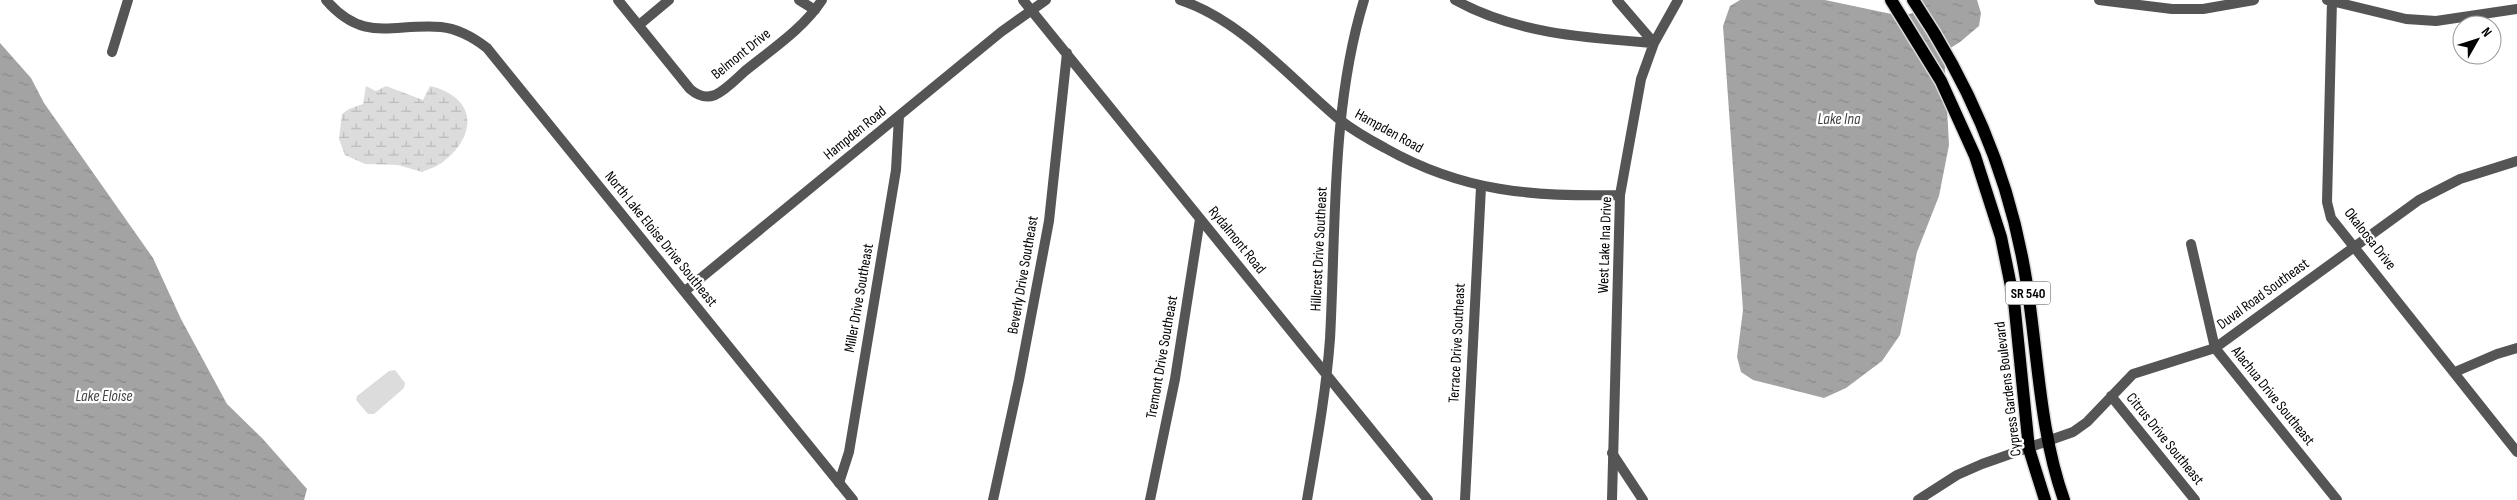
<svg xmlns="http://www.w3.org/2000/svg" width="2517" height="500" font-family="'Sofia Sans Condensed',sans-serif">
<defs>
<pattern id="wetland-marsh" width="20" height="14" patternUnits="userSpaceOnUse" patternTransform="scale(1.25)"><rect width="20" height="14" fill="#dcdcdc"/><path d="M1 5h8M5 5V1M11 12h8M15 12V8" fill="none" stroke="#bbb"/></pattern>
<pattern id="water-ripples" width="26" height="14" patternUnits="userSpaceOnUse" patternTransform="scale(1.25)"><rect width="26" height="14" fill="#a3a3a3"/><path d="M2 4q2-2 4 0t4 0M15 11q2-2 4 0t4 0" fill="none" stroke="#8b8b8b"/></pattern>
</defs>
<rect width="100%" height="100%" fill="#fff"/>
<!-- wetland -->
<path fill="url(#wetland-marsh)" d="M366,86L376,91L386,86L423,100L430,86C476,97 479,134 443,162C438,166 429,169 422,172L398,165L365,164L345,155L339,139L342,114L349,109L363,104Z"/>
<!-- pitch -->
<path fill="#dcdcdc" d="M395,370L405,383L404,388L374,414H368L356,400L357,396L389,371Z"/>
<!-- water -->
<path fill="url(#water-ripples)" d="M1740,0H1825L1901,16L1913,13L1920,0H1977L1981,13L1979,26L1960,42L1944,52L1949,145L1939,196L1917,252L1900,335L1882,361L1846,388L1824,398L1753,380L1741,372L1737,357L1743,310L1723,26L1730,6Z
M0,43L31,78L44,103L153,258L181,319L227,404L262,438L307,489L304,500H0Z"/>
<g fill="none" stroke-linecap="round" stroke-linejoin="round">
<!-- primary casing -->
<g stroke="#dbdbdb" stroke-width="15">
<path id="primary" d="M1891,0L1941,81L1975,156L2001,237L2014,301L2029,449L2045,500
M1913,0C1970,84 2010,179 2026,279C2038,352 2039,430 2064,500"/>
</g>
<!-- minor -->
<path stroke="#555" stroke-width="10" d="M618,0L690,89C697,95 705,99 715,95C726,90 736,79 745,71C772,49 803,29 822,0
M799,0L815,10
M1023,0L1428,500
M1180,0C1242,20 1292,80 1340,120C1354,131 1370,140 1385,148C1463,192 1533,197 1620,195
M1455,0C1516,34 1587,38 1654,43
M1617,0L1654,43
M2099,0L2172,9H2203L2254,0
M2327,0L2406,19L2436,21L2517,9
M2332,0L2328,163L2327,202L2331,218L2517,452
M639,25L669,0
M112,52L128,0
M2191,244L2215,348L2337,500
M685,291L1001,32L1046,0
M2455,372L2497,354L2517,348
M2111,396L2195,500
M839,483L849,452L896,170L899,116
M993,500L1019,380L1049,221L1067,53
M1150,500L1175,379L1200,219
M1307,500C1316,447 1326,393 1330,339C1336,228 1331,107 1364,0
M1465,500L1481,187
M1612,500L1620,195L1641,79L1654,43L1678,0
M1918,500L1957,475L1982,464L2073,432L2087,422L2133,374L2215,348L2419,200L2460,179L2517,161"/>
<!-- tertiary -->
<path stroke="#555" stroke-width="10" d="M326,0C364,44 393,23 441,27C459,29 473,37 487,48L853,500
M1612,453L1643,500"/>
<!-- primary -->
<use href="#primary" stroke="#000" stroke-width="12"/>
</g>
<g text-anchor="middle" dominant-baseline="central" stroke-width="4.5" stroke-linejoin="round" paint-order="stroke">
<!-- shield labels -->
<rect fill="#fff" stroke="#4c4c4c" stroke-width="1" x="2005.5" y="281.5" width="45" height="23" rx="4"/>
<g font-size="14" font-weight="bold" fill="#000">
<text x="2028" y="293">SR 540</text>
</g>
<!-- street labels -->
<g font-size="15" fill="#000" stroke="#fff">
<text transform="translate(741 54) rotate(-39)">Belmont Drive</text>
<text transform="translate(1389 131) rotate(29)">Hampden Road</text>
<text transform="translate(855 133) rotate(-39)">Hampden Road</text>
<text transform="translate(661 239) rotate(51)">North Lake Eloise Drive Southeast</text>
<text transform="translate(2370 239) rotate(52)">Okaloosa Drive</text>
<text transform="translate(1237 240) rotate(51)">Rydalmont Road</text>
<text transform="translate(1605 245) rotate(-88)">West Lake Ina Drive</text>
<text transform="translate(1319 249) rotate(-87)">Hillcrest Drive Southeast</text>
<text transform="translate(1023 275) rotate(-80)">Beverly Drive Southeast</text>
<text transform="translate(2263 294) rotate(-36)">Duval Road Southeast</text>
<text transform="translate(859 298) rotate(-80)">Miller Drive Southeast</text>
<text transform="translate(1457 343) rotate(-87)">Terrace Drive Southeast</text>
<text transform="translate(1162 357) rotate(-80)">Tremont Drive Southeast</text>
<text transform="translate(2008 389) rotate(-97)">Cypress Gardens Boulevard</text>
<text transform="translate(2273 396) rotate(51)">Alachua Drive Southeast</text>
<text transform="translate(2165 439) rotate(51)">Citrus Drive Southeast</text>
</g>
<!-- water labels -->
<g font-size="16" font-style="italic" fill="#444" stroke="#fff">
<text x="1839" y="119">Lake Ina</text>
<text x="104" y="396">Lake Eloise</text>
</g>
</g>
<!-- north arrow -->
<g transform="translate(2477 40) rotate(51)"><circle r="24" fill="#ffffff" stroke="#999999"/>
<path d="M0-4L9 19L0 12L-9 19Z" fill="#000000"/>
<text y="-8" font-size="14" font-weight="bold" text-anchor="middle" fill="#000000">N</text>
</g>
</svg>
